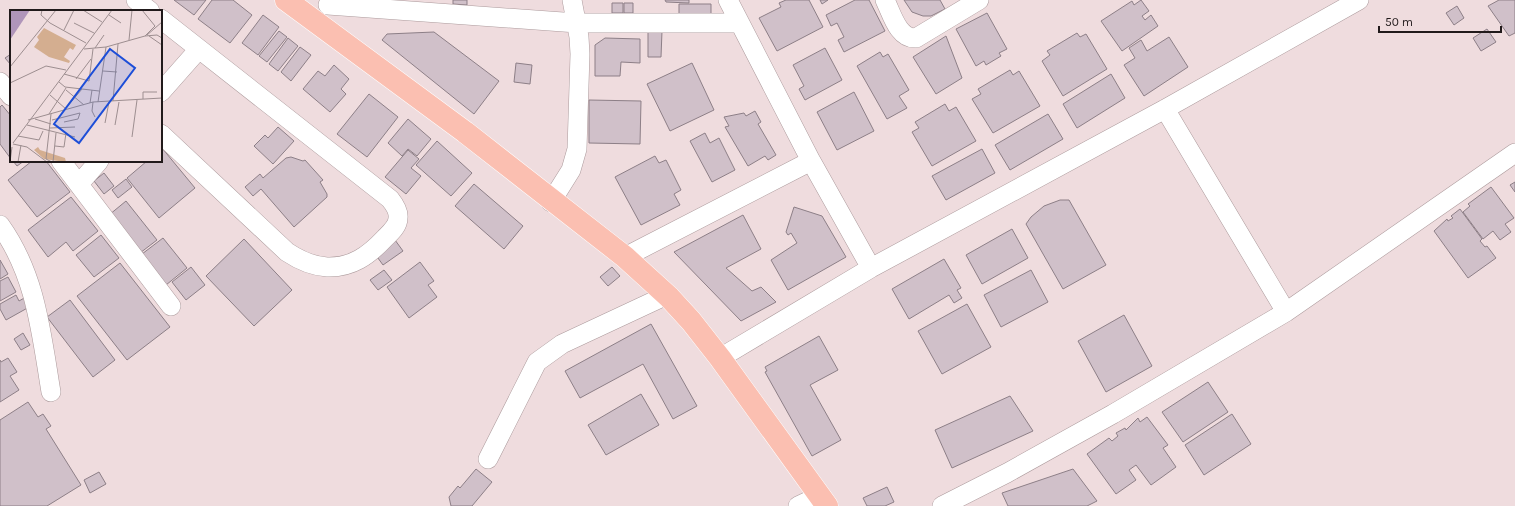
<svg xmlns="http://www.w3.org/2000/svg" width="1515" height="506" font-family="Karla,sans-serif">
<rect width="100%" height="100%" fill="#efdcde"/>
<!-- building -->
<path fill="#d0c0c9" stroke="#8d7f87" d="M174,0H206L194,15Z
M212,0H233L252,15L230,43L198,19Z
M453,0H467V5L453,4Z
M665,0H689V3L666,2Z
M786,0H809L823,27L777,51L759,18L781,7L779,3Z
M820,0H828L822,4Z
M855,0H869L885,31L844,52L838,40L844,37L837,23L831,26L826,15Z
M904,0H940L945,9L931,16H923L912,12Z
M1141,0L1149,11L1142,16L1145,20L1151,15L1158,26L1122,51L1101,21L1132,1L1134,5Z
M1499,0H1515V33L1509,36L1488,6Z
M612,3H623V13H612Z
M624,3H633V13H624Z
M679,4H711V16H679Z
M1457,6L1464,18L1454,25L1446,13Z
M987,13L1007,49L999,53L1001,56L986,65L984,61L976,66L956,29Z
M263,15L279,27L258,55L242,43Z
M1487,29L1496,42L1481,51L1473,38Z
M279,31L287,37L267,62L259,56Z
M648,31H662L661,57H648Z
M434,32L499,81L474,114L382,40L387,34Z
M1077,33L1080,37L1086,34L1107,69L1063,96L1042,61L1050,55L1047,51Z
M946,36L962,78L936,94L913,57Z
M1169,37L1188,67L1144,96L1124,65L1135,58L1129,48L1141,40L1147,51Z
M288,38L298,46L278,71L269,64Z
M605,38L640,39V63L621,62L620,76H595V45Z
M300,47L311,55L291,81L281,72Z
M825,48L842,80L805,100L799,89L804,86L793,65Z
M880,52L883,57L888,54L909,90L899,96L907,108L887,119L857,66Z
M11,54V65L5,58Z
M516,63L532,65L530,84L514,82Z
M692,63L714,110L670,131L647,84Z
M334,65L349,79L341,89L346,94L330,112L303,89L318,71L325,76Z
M1010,70L1013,75L1019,71L1040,106L993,133L972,99L981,94L978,89Z
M1111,74L1125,98L1077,128L1063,104Z
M854,92L874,131L837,150L817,112Z
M369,94L398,117L367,157L337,134Z
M589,100L641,101L640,144L589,143Z
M945,104L949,111L956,107L976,141L932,166L912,132L919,128L915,122Z
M2,105L11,116V159L0,144V107Z
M755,111L761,122L758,124L776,155L768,160L765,156L748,166L725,127L729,126L724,117L744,113L746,116Z
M1048,114L1063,139L1010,170L995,145Z
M408,119L431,139L417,156L408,149L402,156L388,143Z
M278,127L294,141L273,164L254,146L265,135L268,138Z
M705,133L710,143L719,138L735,170L712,182L690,141Z
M437,141L472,173L451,196L416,165Z
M162,148L195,188L159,218L127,178L147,161H161Z
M982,149L995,173L946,200L932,176Z
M408,150L419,159L411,168L421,176L406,194L385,177Z
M655,156L659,163L666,160L681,190L674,194L680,205L641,225L615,177Z
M291,157L303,161L305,160L323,180L320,182L327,194V197L294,227L261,189L253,196L245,187L260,174L263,178L286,158Z
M13,161H24L17,166Z
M32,161H46L70,192L37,217L8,180Z
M104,173L114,186L104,194L94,181Z
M126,179L132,187L118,198L112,190Z
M1515,182V192L1510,185Z
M474,184L523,226L504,249L455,206Z
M1491,187L1514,218L1505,224L1511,232L1500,240L1493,231L1483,239L1463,212L1470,206L1468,204Z
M71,197L98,231L73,251L66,242L48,257L28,230Z
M1060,200H1069L1106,265L1063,289L1026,224L1031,217L1044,206Z
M126,201L157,240L140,253L109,215Z
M794,207L822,216L846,257L788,290L771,260L797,243L791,233L788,235L786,232Z
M1460,209L1482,239L1480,241L1485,247L1487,246L1496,258L1468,278L1434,231L1447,219L1448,221L1453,218L1451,216Z
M743,215L761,249L726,268L752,291L761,287L776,302L741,321L674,252Z
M1012,229L1028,258L982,284L966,255Z
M101,235L119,258L94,277L76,255Z
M163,238L187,268L166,285L142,254Z
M244,239L292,290L254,326L206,276Z
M395,240L403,251L383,265L375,254Z
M944,259L961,288L957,290L962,298L954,303L949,295L909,319L892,289Z
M0,260L8,274L0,279Z
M420,262L434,281L428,285L437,297L409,318L387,287Z
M120,263L170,327L127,360L77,296Z
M191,267L205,285L186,300L172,282Z
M612,267L620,276L608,286L600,277Z
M384,270L392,280L378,290L370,280Z
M1031,270L1048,302L1001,327L984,295Z
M8,277L16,292L0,301V281Z
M16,295L19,301L26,297L31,306L6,320L0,309V304Z
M70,300L115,360L93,377L47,317Z
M967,304L991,347L942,374L918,331Z
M1124,315L1152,366L1106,392L1078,341Z
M651,324L697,406L673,419L643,364L580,398L565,371Z
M23,333L30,345L21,350L14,339Z
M819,336L838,370L810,385L841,440L812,456L765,372L767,371L765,367Z
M8,358L17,372L10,376L19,390L0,402V360L1,362Z
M1208,382L1228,412L1183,442L1162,412Z
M641,394L659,425L606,455L588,425Z
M1010,396L1033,431L952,468L935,430Z
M28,402L38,417L43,414L51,426L46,429L81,485L47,506H0V420Z
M1232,414L1251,444L1204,475L1185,445Z
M1147,417L1168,445L1163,448L1176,467L1151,485L1136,465L1129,470L1136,480L1116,494L1087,454L1109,438L1112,441L1118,436L1116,433L1125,428L1126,430L1138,418L1140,422Z
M476,469L492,482L472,506H451L449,497L458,486L460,488Z
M1073,469L1097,501L1087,506H1008L1002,493Z
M99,472L106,484L90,493L84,480Z
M887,487L894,502L885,506H867L863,498Z"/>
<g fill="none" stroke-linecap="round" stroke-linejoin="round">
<!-- minor casing -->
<g stroke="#ac9a9c" stroke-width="20">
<path id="minor" d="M136,0L150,11
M728,0L811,161L871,268
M885,0C892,14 898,39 916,38L979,0
M328,5L577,23H740
M161,19L390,199C394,204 399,211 398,218C398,226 391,232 385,238C369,255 352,268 327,267C311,266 299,260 287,252L161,134
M0,82L11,96
M161,92L199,49
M1165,109L1286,312
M61,161L171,306
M79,184L99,161
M551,202L571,170L577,149L580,54L579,37L572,0
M0,225C36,275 41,332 51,392
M625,257L811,161
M720,358L871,268L1165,109L1359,0
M488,459L537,362L562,344L667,295
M798,506L819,496
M942,506L1007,473L1113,414L1286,312L1515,153"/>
</g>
<!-- major casing -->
<g stroke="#fff" stroke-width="23">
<path id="major" d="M286,0L465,132L625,257L669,297L691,321L720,358L827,506"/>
</g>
<!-- minor -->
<use href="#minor" stroke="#fff" stroke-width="19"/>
<!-- major -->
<use href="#major" stroke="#fbbfb1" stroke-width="22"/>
</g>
<!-- overview -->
<g transform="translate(10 10)">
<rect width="152" height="152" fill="#efdcde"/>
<path d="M34,18L66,35L63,40L60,38L54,47L60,51L59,53L39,47L24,37L29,30L27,27ZM28,137L30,140L55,148L56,152L34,149L24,140Z" fill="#d4ae90"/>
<path d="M0,0H20L0,30Z" fill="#b095ba"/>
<path fill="none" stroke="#9d8e90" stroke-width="1" d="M32,0L31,5L40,13L76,33M73,0L92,12M132,0L145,16L135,26M99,5L111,13M64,13L84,23M54,20L64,0M137,25L152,12M139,26L152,35M119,30L122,0M85,38L94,25M74,39L96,37L135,26L147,25L152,28M0,57L46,0M93,61L107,62M54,64L79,71L83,39M66,69L81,49M49,72L55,77L89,81M0,73L36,56L56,60M56,80L74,95M40,85L56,99M133,89V82H147M103,91L108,34M83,92L82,101L85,107M88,92L96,37M80,93L82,80M56,98L72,79M39,104L56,78M41,104L36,149L42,152M25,109L41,114M18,110L83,92L152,88M42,110L70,103L68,109L54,112M95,113L99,92M17,115L65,127M105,115L109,92M40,118L65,117M8,126L29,130L33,121M122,127L127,90M3,133L102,0M3,134L17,137L37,152M45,136L54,137L56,123M0,152L2,137M8,152L11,135M43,152L46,123"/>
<path fill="#1d4ed8" fill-opacity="0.15" stroke="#1d4ed8" stroke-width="2" d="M100,39L125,58L69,133L44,114Z"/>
<rect width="152" height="152" fill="none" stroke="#211a1b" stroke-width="2"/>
</g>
<!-- scale -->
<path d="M1379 26v6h122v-6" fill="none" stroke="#211a1b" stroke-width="2"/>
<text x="1385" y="26" font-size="12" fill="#211a1b" stroke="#efdcde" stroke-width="3" paint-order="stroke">50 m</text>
</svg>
